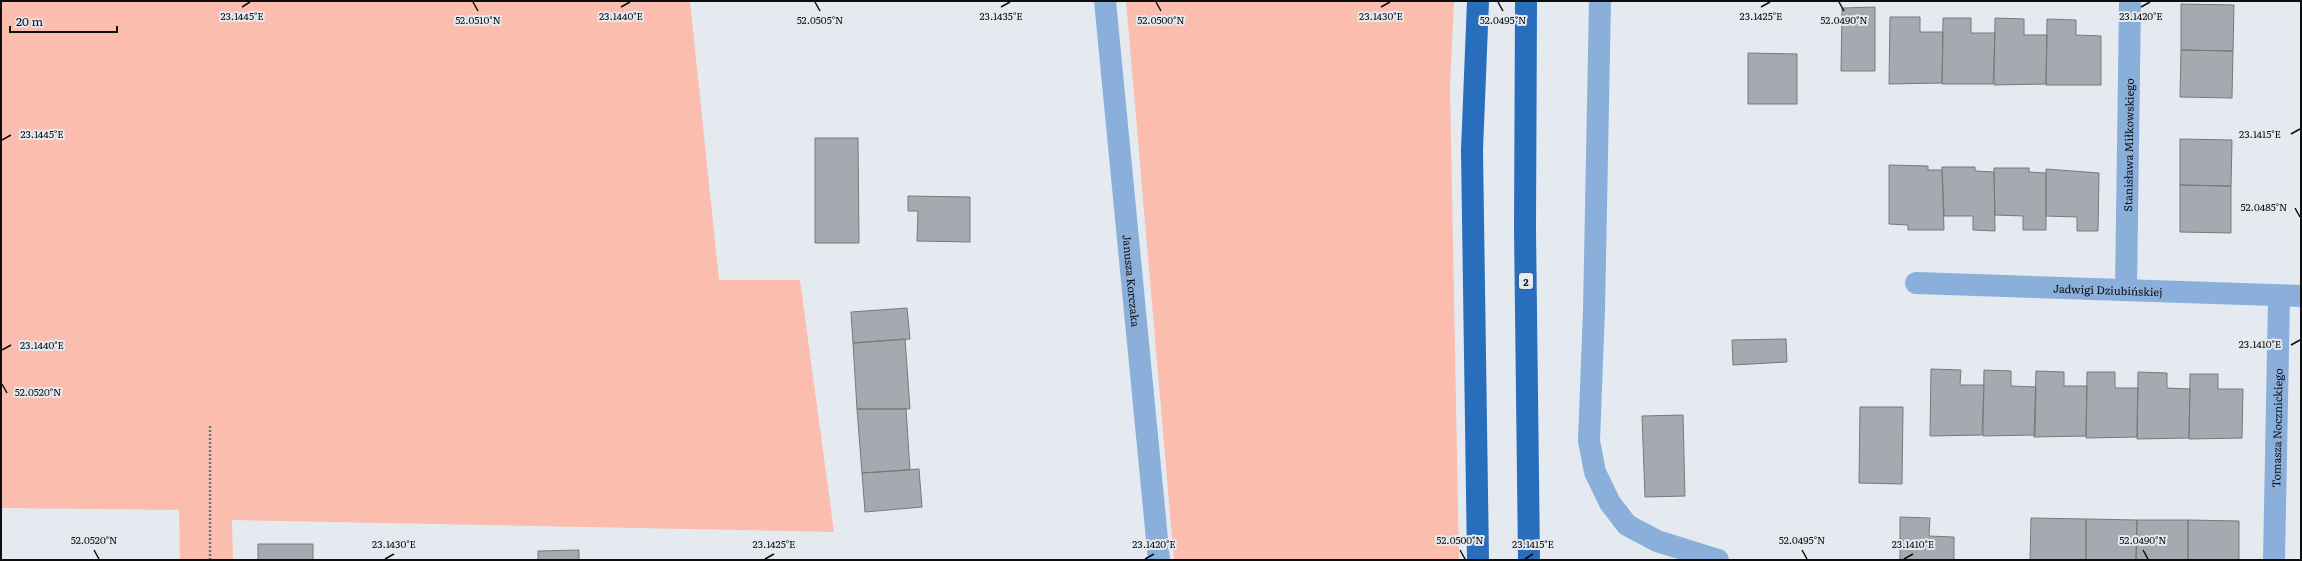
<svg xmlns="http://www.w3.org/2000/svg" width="2302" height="561" font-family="Literata,serif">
<rect width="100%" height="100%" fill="#e5eaf1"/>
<!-- green -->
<path fill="#fbbeae" d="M1,1H690L719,280H800L834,532L232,520L233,560H180L179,510L1,508Z
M1126,1H1454L1450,85L1459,560H1174Z"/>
<!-- building -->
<path fill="#a5aab0" stroke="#757a7f" d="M2181,4L2234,5L2233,51L2181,50Z
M1875,7V71H1841L1842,8Z
M1890,17H1920V32H1943L1942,83L1889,84Z
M1943,18H1971V33H1995L1993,84H1942Z
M1995,18L2024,19V35H2047L2046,84L1994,85Z
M2047,19L2076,20V35L2101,36V85H2046Z
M2181,50L2233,51L2232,98L2180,97Z
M1748,53L1797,54V104H1748Z
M815,138H858L859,243H815Z
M2180,139L2232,140L2231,186L2180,185Z
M1889,165L1928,166V170H1942L1944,230H1908V225L1889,224Z
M1942,167H1975V171L1994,172L1995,231L1973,230V216H1944Z
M1994,168H2029V172L2046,173V230H2023V216L1995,215Z
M2046,169L2099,173L2098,231H2077V217L2046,216Z
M2180,185L2231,186V233L2180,232Z
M908,196L970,197V242L917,241L918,211H908Z
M907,308L910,339L853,343L851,312Z
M905,339L910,409H857L853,343Z
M1786,339L1787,362L1733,365L1732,340Z
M1931,369L1961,370L1960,385H1984L1982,435L1930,436Z
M1984,370L2011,371V386L2036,387L2035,435L1983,436Z
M2036,371L2064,372V386H2087L2086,436L2034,437Z
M2087,372H2115V388H2138L2137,437L2086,438Z
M2138,372L2167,373V388L2190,389L2189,438L2137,439Z
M2190,374H2218V389H2243L2242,438L2189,439Z
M1860,407H1903L1902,484L1859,483Z
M857,409H906L910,470L862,473Z
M1683,415L1685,496L1645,497L1642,416Z
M919,469L922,507L865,512L862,473Z
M1900,517L1930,518L1929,536L1954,537V560H1900Z
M2031,518L2086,519V560H2030Z
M2086,519L2137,520L2136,560H2086Z
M2137,520H2188V560H2136Z
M2188,520L2239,521V560H2188Z
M258,544H313V560H258Z
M579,550V560H538V551Z"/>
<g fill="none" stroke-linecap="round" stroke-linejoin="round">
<!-- path -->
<path stroke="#707478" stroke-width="2.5" stroke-dasharray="2 2" stroke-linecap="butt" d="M210,560V426"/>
<!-- minor -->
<g stroke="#8aafdb" stroke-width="22">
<path id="s1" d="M1105,1L1159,560"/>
<path d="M1600,1L1594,310L1589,441L1595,472L1610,503L1627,525L1657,541L1718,560"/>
<path id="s2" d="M1916,283L2301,296"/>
<path id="s3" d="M2126,290L2130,1"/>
<path id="s4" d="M2274,560L2279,296"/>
</g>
<!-- trunk -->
<path stroke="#286ebc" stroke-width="22" d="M1526,1L1525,229L1529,560
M1478,560L1472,150L1478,1"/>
</g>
<!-- ticks -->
<path fill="none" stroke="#0c0e10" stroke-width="1.5" d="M473,2L478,11M815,2L820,11M1156,2L1161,11M1498,2L1503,11M1839,2L1844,11M242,7L250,2M621,7L630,2M1001,7L1010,2M1381,7L1390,2M1761,7L1770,2M2141,7L2150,2M2291,134L2300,129M2,140L11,135M2295,208L2300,217M2291,345L2300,340M2,350L11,345M2,384L7,393M94,550L99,559M1460,550L1465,559M1802,550L1807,559M2143,550L2148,559M385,559L394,554M765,559L774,554M1145,559L1154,554M1525,559L1533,554M1904,559L1913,554"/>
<g text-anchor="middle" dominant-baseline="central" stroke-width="4" stroke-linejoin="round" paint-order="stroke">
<!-- shield labels -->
<rect fill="#e5eaf1" stroke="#4d5054" stroke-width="1" x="1519" y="273" width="14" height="16" rx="3"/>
<g font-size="10" font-weight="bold" fill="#0c0e10">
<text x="1526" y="281">2</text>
</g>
<!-- street labels -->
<g font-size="11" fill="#0c0e10" stroke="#e5eaf1">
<text stroke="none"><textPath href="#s3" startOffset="145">Stanisława Miłkowskiego</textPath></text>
<text stroke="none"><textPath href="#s1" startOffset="281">Janusza Korczaka</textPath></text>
<text stroke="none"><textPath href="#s2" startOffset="192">Jadwigi Dziubińskiej</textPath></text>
<text stroke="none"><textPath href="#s4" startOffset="132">Tomasza Nocznickiego</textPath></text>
</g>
</g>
<g font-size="10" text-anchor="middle" fill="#0c0e10" stroke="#e5eaf1" stroke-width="4" stroke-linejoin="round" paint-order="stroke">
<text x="242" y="20">23.1445°E</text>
<text x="621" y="20">23.1440°E</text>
<text x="1001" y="20">23.1435°E</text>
<text x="1381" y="20">23.1430°E</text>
<text x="1761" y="20">23.1425°E</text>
<text x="2141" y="20">23.1420°E</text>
<text x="478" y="24">52.0510°N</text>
<text x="820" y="24">52.0505°N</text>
<text x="1161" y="24">52.0500°N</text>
<text x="1844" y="24">52.0490°N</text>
<text x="1503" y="24">52.0495°N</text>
<text x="2260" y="138">23.1415°E</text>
<text x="42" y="138">23.1445°E</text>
<text x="2264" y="211">52.0485°N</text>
<text x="2260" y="348">23.1410°E</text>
<text x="42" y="349">23.1440°E</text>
<text x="38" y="396">52.0520°N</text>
<text x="94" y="544">52.0520°N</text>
<text x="1460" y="544">52.0500°N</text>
<text x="1802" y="544">52.0495°N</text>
<text x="2143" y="544">52.0490°N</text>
<text x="394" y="548">23.1430°E</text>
<text x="774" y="548">23.1425°E</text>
<text x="1154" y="548">23.1420°E</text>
<text x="1533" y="548">23.1415°E</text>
<text x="1913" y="548">23.1410°E</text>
</g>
<!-- border -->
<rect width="2302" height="561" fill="none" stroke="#0c0e10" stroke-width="4"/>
<!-- scale -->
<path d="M10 26v6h107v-6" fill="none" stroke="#0c0e10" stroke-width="2"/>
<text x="16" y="26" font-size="12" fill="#0c0e10" stroke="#e5eaf1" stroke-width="3" paint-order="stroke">20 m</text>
</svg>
